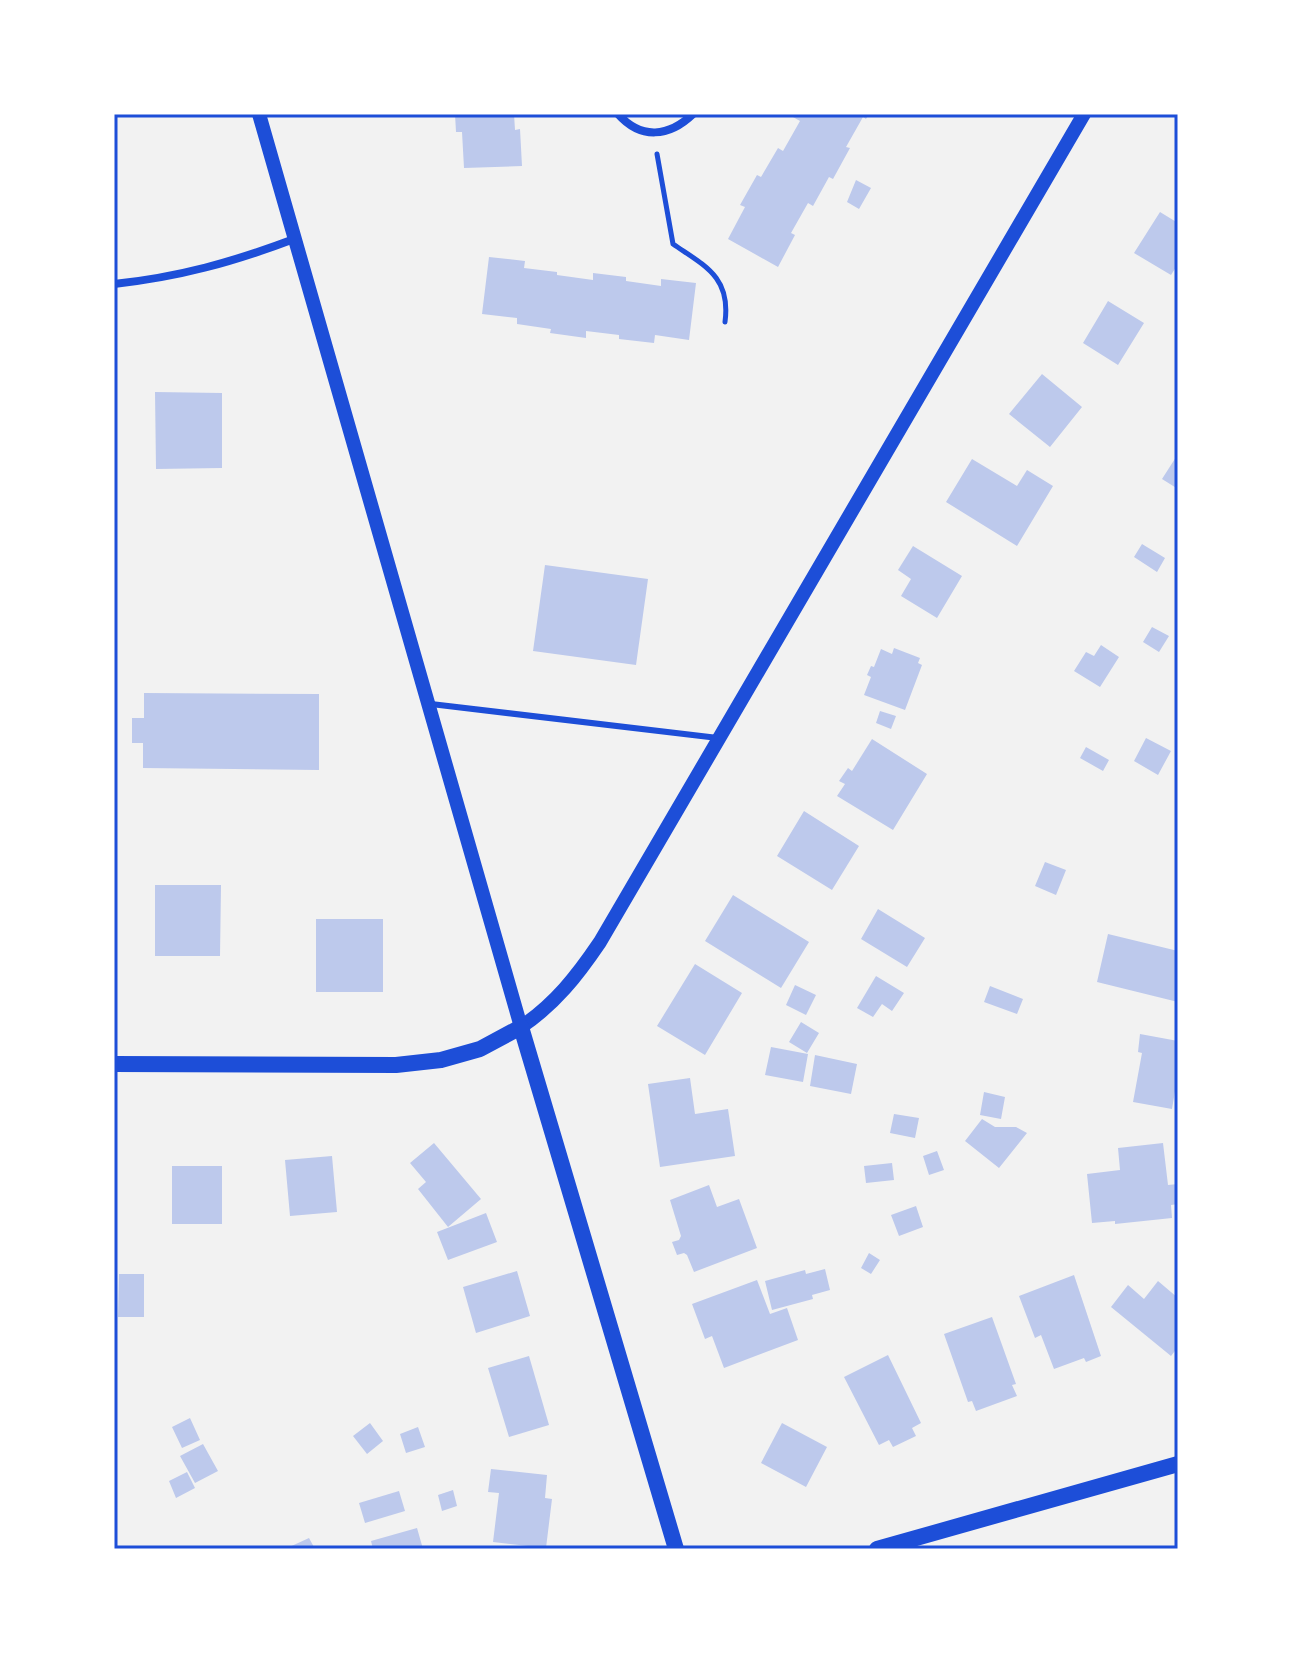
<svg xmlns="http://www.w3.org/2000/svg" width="1292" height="1663" font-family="'Roboto Condensed',sans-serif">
<rect width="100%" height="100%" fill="#f2f2f2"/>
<!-- building -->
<path fill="#bdc9ec" d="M455,114H514L515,130L520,129L522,166L464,168L462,132H456Z
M795,114H869L866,119L863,117L846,147L850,148L833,179L829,177L813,206L808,203L791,233L795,235L778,267L728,239L745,207L740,205L757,175L761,177L778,148L783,151L800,121L793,117Z
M856,180L871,188L859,209L847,202Z
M1160,212L1178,223V264L1171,275L1134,253Z
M489,257L525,261L524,268L557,272V275L593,280V273L626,277V281L661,286V279L696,283L689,340L655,335L654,343L619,339V335L586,331V338L550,333L551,329L517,324V318L482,314Z
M1108,301L1144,323L1118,365L1083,343Z
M1042,374L1082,407L1050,447L1009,414Z
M155,392L222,393V468L156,469Z
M1178,454V489L1162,479Z
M972,459L1017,486L1027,470L1053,486L1017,546L946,502Z
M1142,544L1165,558L1157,572L1134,557Z
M913,546L962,576L937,618L901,596L911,579L898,570Z
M545,565L648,579L636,665L533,651Z
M1152,627L1169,636L1159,652L1143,642Z
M1101,645L1119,657L1100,687L1074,671L1086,652L1094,656Z
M894,648L920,658L918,663L922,665L905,710L864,695L871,677L867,675L871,666L874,667L881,649L892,654Z
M144,693L319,694V770L143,768V743H132V718H144Z
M880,711L896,716L891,729L876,723Z
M1146,738L1171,751L1158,775L1134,761Z
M872,739L927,774L893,830L837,796L845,784L839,781L848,768L852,771Z
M1086,747L1109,760L1103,771L1080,758Z
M804,811L859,846L832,890L777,856Z
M1045,862L1066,870L1056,895L1035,886Z
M155,885H221L220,956H155Z
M733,895L809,942L781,988L705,941Z
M878,909L925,938L907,967L861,939Z
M316,919H383V992H316Z
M1108,934L1178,951V1002L1097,982Z
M695,964L742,993L705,1055L657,1026Z
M876,976L904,993L892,1011L882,1004L873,1017L857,1008Z
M795,985L816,995L806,1015L786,1005Z
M990,986L1023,999L1017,1014L984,1002Z
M801,1022L819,1033L807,1053L789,1042Z
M1140,1034L1178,1041V1091H1175L1172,1109L1133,1102L1142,1053L1138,1052Z
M771,1047L808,1054L803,1082L765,1075Z
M815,1055L857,1064L851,1094L810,1086Z
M690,1078L695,1114L728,1109L735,1156L660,1167L648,1084Z
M984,1092L1005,1097L1001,1119L980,1115Z
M894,1114L919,1118L915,1138L890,1133Z
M982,1119L995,1127H1016L1027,1133L999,1168L965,1141Z
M434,1143L481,1199L448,1227L418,1189L426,1182L410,1163Z
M1163,1143L1168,1185L1178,1184V1204L1171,1205L1172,1218L1115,1224V1221L1092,1223L1087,1174L1120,1170L1118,1148Z
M937,1151L944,1170L929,1175L923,1156Z
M332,1156L337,1212L290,1216L285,1160Z
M892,1163L894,1180L866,1183L864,1166Z
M172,1166H222V1224H172Z
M709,1185L717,1207L739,1199L757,1248L694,1272L687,1255L684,1253L677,1255L672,1242L679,1240L681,1236L670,1200Z
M916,1206L923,1227L899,1236L891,1215Z
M486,1213L497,1242L448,1260L437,1232Z
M869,1253L880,1260L871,1274L861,1268Z
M825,1269L830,1290L812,1295L813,1299L772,1310L765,1281L805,1270L806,1274Z
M517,1271L530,1316L476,1333L463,1287Z
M119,1274H144V1317H118Z
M1074,1275L1101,1356L1086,1362L1084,1358L1054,1369L1041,1335L1035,1338L1019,1296Z
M757,1280L770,1314L787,1308L798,1340L724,1368L712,1336L705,1339L692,1304Z
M1158,1281L1178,1298V1347L1171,1356L1111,1307L1128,1285L1144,1299Z
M992,1317L1016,1384L1012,1385L1017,1396L976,1411L972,1401L968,1402L944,1334Z
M888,1355L921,1423L912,1428L916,1436L893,1447L889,1440L879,1445L844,1377Z
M529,1356L549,1425L509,1437L488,1368Z
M190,1418L200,1440L182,1448L172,1427Z
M370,1423L383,1441L367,1454L353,1436Z
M782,1423L827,1447L806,1487L761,1463Z
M418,1427L425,1447L406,1453L400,1434Z
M203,1444L218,1471L195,1483L180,1456Z
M491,1469L547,1475L545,1498L552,1499L546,1548L493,1542L499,1493L488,1492Z
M187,1472L195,1488L176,1498L169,1481Z
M453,1490L457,1506L442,1511L438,1495Z
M399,1491L405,1511L365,1523L359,1503Z
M417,1528L423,1549H373L371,1541Z
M309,1538L315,1549H285Z"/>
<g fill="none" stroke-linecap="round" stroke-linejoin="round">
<!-- path -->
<path stroke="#1d4ed8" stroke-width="5" d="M657,154L673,244C705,266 731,277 725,322"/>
<!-- service -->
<path stroke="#1d4ed8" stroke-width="6" d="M431,704L718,738"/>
<!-- minor -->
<path stroke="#1d4ed8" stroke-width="8" d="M618,114C641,140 669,137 693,114
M114,284C179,277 233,262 294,239"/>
<!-- tertiary -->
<path stroke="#1d4ed8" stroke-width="14" d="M259,114L521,1027C555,1004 577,976 600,942L1084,114"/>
<!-- secondary -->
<path stroke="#1d4ed8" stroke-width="16" d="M114,1064L396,1065L441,1060L480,1049L521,1027L676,1549
M877,1549L1178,1464"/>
</g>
<!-- border -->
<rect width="1292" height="1663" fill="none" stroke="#ffffff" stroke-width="232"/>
<rect x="116" y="116" width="1060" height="1431" fill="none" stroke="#1d4ed8" stroke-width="3"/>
</svg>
